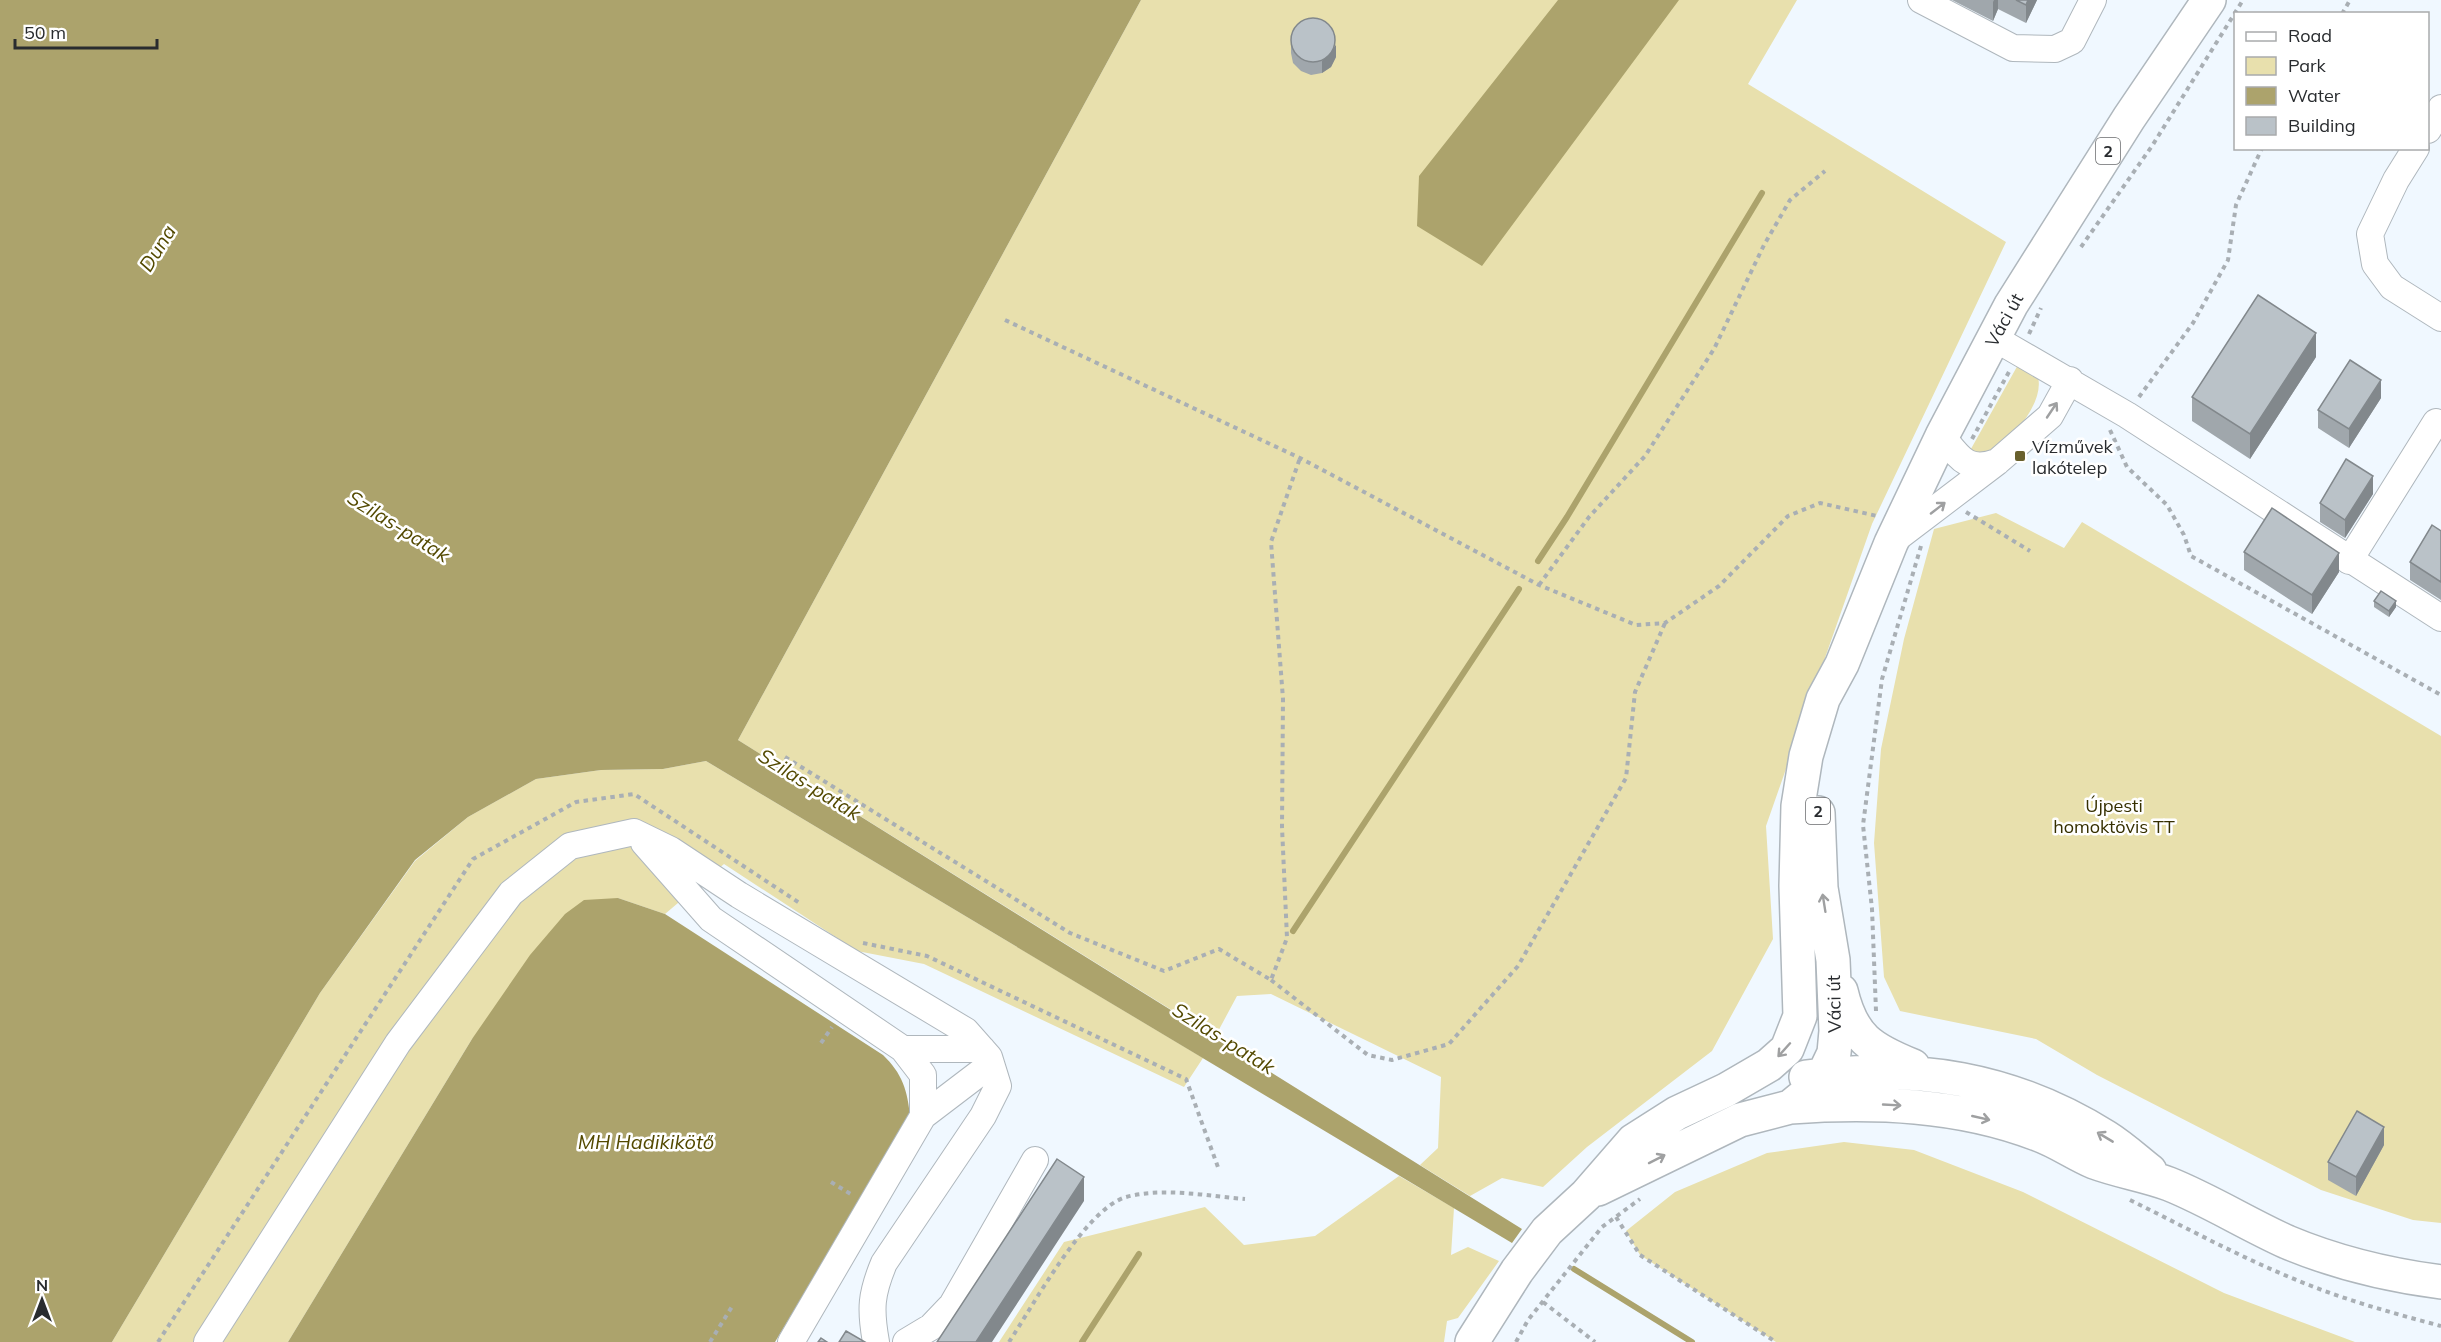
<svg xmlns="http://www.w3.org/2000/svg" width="2441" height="1342" font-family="Mulish,sans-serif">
<rect width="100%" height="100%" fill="#f0f8ff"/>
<!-- green -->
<path fill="#e8e0ad" d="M1141,0H1797L1748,84L2006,242L1872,524L1766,826L1773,939L1712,1051L1587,1147L1543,1187L1502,1178L1470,1196L1420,1165L1438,1148L1441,1077L1271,994L1237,996L1215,1037L738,740Z
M2019,363L2037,373C2047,401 2014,433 1998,454L1967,456Z
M1996,513L2064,548L2082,522L2441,736V1223L2413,1220L2321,1190L2097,1075L2036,1039L1900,1011L1884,977L1874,843L1881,749L1904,639L1934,529Z
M706,761L1203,1058L1184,1087L924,964L857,951L724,864L665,914L618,898L472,1039L288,1342H112L320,993L415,861L468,817L536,779L601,770L663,769Z
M1844,1142L1914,1150L2023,1192L2224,1293L2355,1342H1776L1640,1255L1626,1231L1675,1192L1767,1153Z
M1399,1176L1454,1208L1451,1255L1468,1247L1499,1261L1458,1318L1447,1321L1444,1342H999L1064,1242L1205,1207L1244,1245L1315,1236Z"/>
<!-- water -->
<path fill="#aca36c" d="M0,0H1141L738,740L1522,1229L1512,1243L706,761L663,769L601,770L536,779L468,817L415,860L320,993L112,1342H0Z
M1558,0H1679L1482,266L1417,226L1419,176Z
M618,898L665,914L883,1055C902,1073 908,1091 910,1117L775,1342H288L472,1039L530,955L565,914L584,900Z"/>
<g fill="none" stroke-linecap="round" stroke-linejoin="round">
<!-- stream -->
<path stroke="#aca36c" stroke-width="6" d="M1538,561L1567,517L1762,193
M1293,931L1519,589
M1574,1269L1692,1342
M1082,1342L1139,1254"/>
<!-- minor casing -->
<g stroke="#afb7bd" stroke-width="28">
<path id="minor" d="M1921,0L2013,48L2055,49L2072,41L2093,0
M2428,130L2441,108
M2416,148L2396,180L2370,234L2375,264L2392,287L2441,318
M1994,338L2127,415L2441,618
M1942,436C1959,457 1967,473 1997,462
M1893,541L1997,462L2050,416L2070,380
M2349,561L2436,422L2441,424
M644,843L711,919L903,1049L923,1075V1116L791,1342
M903,1049H982
M923,1116L990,1065
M207,1342L398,1043L511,893L570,846L634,832L671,850L739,895L966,1031L989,1057L998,1086L983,1116L884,1263C871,1294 870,1309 876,1342
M906,1342L931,1327L952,1305L1035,1160"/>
</g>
<!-- major casing -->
<g stroke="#afb7bd" stroke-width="36">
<path id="major" d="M1841,991C1852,1038 1871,1049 1913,1066
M1806,1077C1915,1063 2012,1078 2106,1137C2122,1147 2136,1160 2150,1171
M1790,1107C1873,1101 1959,1104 2037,1134C2057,1141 2075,1154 2094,1162C2118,1171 2145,1175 2169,1184C2209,1200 2247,1224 2287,1242C2337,1263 2388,1275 2441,1282
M1598,1189L1740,1120L1790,1107L1812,1089L1824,1074L1834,1053L1836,1031L1833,960L1821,888L1818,813
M1472,1342L1517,1271L1547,1231L1586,1195L1633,1141L1677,1113L1726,1090L1769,1065L1787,1049L1800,1016L1796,886L1798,806L1806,756L1823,699L1842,664L1891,543L1942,436L2011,305L2129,118L2209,0"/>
</g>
<!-- path -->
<path stroke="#a9afb4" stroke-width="4" stroke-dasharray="4.5 4.5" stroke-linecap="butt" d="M2342,14L2350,0
M2081,247L2152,146L2243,0
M1005,320L1300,458L1539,585L1636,625L1665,623L1719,586L1788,516L1820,503L1877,516
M2029,334L2041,308
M2139,397L2193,323L2228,260L2236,205L2262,148
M2110,430L2127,467L2167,505L2184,535L2191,556L2441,695
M1972,439L2010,370
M1966,512L2030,551
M1539,585L1589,517L1645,456L1714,349L1764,245L1790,200L1825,171
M785,757L1070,933L1164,971L1219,949L1271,980L1287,938L1282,827L1283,699L1271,542L1300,458
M863,943L927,956L1186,1079L1219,1170
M1271,980L1368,1055L1392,1060L1449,1044L1518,966L1626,778L1635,692L1665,623
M1876,1011L1872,909L1863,825L1882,679L1921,546
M821,1043L832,1027
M831,1182L854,1196
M2130,1200C2189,1229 2247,1261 2309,1285C2352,1302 2396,1314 2441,1326
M1616,1217L1640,1255L1776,1342
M1543,1302L1595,1342
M158,1342L473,859L576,802L634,794L801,904
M710,1342L733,1305
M1009,1342C1033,1306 1085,1209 1126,1197C1164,1187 1206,1196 1245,1199
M1516,1342L1528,1320L1602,1227L1640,1199"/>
<!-- minor -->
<use href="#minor" stroke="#fff" stroke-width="26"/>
<!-- major -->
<use href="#major" stroke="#fff" stroke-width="33"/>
</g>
<!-- wall -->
<path fill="#a0a7ac" d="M1952,0H2037L2026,23L1998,9L1993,21Z
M1291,40L1336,57L1331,67L1322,73L1311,75L1301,71L1293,63L1291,53Z
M2316,357L2250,459L2192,421V397Z
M2381,398L2349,448L2318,428V410Z
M2373,494L2345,538L2320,522V503Z
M2441,531V600L2410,580V562Z
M2244,552L2339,572L2312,614L2244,570Z
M2374,601L2396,607L2389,617L2374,607Z
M2384,1145L2356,1196L2328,1180V1162Z"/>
<!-- shaded-wall -->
<path fill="#82888c" d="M1994,0H1998V9L1993,21V2Z
M2028,0H2037L2026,23V5Z
M1336,45V57L1331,67L1322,73V61Z
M2316,333V357L2250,459V434Z
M2381,380V398L2349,448V429Z
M2373,476V494L2345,538V520Z
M2339,553V572L2312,614V595Z
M2396,601V607L2389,617V611Z
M2384,1127V1145L2356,1196V1177Z
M1084,1177V1201L992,1342H976Z"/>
<!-- building -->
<path fill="#bac2c8" stroke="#82888c" stroke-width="1.5" d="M2016,0H2028L2026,5Z
M1291 40a22 22 0 1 1 44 0a22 22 0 1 1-44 0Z
M2258,295L2316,333L2250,434L2192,397Z
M2350,360L2381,380L2349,429L2318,410Z
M2346,459L2373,476L2345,520L2320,503Z
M2272,508L2339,553L2312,595L2244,552Z
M2432,525L2441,531V582L2410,562Z
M2381,591L2396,601L2389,611L2374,601Z
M2357,1111L2384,1127L2356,1177L2328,1162Z
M1057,1159L1084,1177L976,1342H937Z
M846,1331L865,1342H839Z
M821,1338L827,1342H818Z"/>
<!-- one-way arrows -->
<defs><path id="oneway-shaft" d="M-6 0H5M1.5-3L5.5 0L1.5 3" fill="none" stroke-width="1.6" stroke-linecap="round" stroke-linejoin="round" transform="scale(1.5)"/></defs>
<g stroke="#9fa0a1">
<use href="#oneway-shaft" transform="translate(2052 410) rotate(-56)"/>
<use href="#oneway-shaft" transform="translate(1938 508) rotate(-38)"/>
<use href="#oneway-shaft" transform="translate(1824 903) rotate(-99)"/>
<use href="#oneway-shaft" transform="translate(1784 1050) rotate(132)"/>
<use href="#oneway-shaft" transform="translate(1892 1105) rotate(3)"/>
<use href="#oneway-shaft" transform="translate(1981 1118) rotate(13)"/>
<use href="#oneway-shaft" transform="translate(2105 1137) rotate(-149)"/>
<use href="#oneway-shaft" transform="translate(1657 1159) rotate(-27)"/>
</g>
<!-- markers -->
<rect fill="#68602d" stroke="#fff" stroke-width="2" x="2014" y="450" width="12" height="12" rx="3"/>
<g text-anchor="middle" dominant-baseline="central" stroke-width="5" stroke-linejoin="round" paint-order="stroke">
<!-- shield labels -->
<g fill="#fff" stroke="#696b6d" stroke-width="1.5">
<rect x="2096" y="138" width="24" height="26" rx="4.5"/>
<rect x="1806" y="798" width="24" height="26" rx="4.5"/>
</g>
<g font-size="16" font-weight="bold" fill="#292c2f">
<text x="2108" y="151">2</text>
<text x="1818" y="811">2</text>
</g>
<!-- street labels -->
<g font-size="18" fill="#292c2f" stroke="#fff">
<text transform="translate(2004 320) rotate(-61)">Váci út</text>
<text transform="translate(1834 1004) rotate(-91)">Váci út</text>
</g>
<!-- poi labels -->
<g font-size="18" fill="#292c2f" stroke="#fff" text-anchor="start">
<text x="2032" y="446">Vízművek<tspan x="2032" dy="21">lakótelep</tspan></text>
</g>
<!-- park labels -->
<g font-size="18" fill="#363001" stroke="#fff">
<text x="2114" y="805">Újpesti<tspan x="2114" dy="21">homoktövis TT</tspan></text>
</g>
<!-- water labels -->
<g font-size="20" font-style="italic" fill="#534900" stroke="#fff">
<text transform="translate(157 248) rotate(-58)">Duna</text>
<text transform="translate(399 526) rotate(32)">Szilas-patak</text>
<text transform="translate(810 784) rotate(32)">Szilas-patak</text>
<text transform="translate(1224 1038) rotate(32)">Szilas-patak</text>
<text x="646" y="1141">MH Hadikikötő</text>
</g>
</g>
<!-- legend -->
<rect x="2234" y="12" width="195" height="138" fill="#ffffff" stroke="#a9abac" stroke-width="1.5"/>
<rect x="2246" y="32" width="30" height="9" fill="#ffffff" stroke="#a9abac" stroke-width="1.5"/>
<text x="2288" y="42" font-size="18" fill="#292c2f">Road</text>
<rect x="2246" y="57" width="30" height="18" fill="#e8e0ad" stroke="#a9abac" stroke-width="1.5"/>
<text x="2288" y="72" font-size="18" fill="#292c2f">Park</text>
<rect x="2246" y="87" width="30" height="18" fill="#aca36c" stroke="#a9abac" stroke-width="1.5"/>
<text x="2288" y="102" font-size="18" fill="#292c2f">Water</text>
<rect x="2246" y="117" width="30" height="18" fill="#bac2c8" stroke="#a9abac" stroke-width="1.5"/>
<text x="2288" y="132" font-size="18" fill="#292c2f">Building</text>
<!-- north arrow -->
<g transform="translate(42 1300)" stroke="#ffffff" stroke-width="4.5" paint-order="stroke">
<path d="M0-4.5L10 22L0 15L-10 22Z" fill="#292c2f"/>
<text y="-9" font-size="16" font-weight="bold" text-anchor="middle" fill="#292c2f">N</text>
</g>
<!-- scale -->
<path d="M15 39v9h142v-9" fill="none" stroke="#292c2f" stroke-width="3"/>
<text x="24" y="39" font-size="18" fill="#292c2f" stroke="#ffffff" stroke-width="4.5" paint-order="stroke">50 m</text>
</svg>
